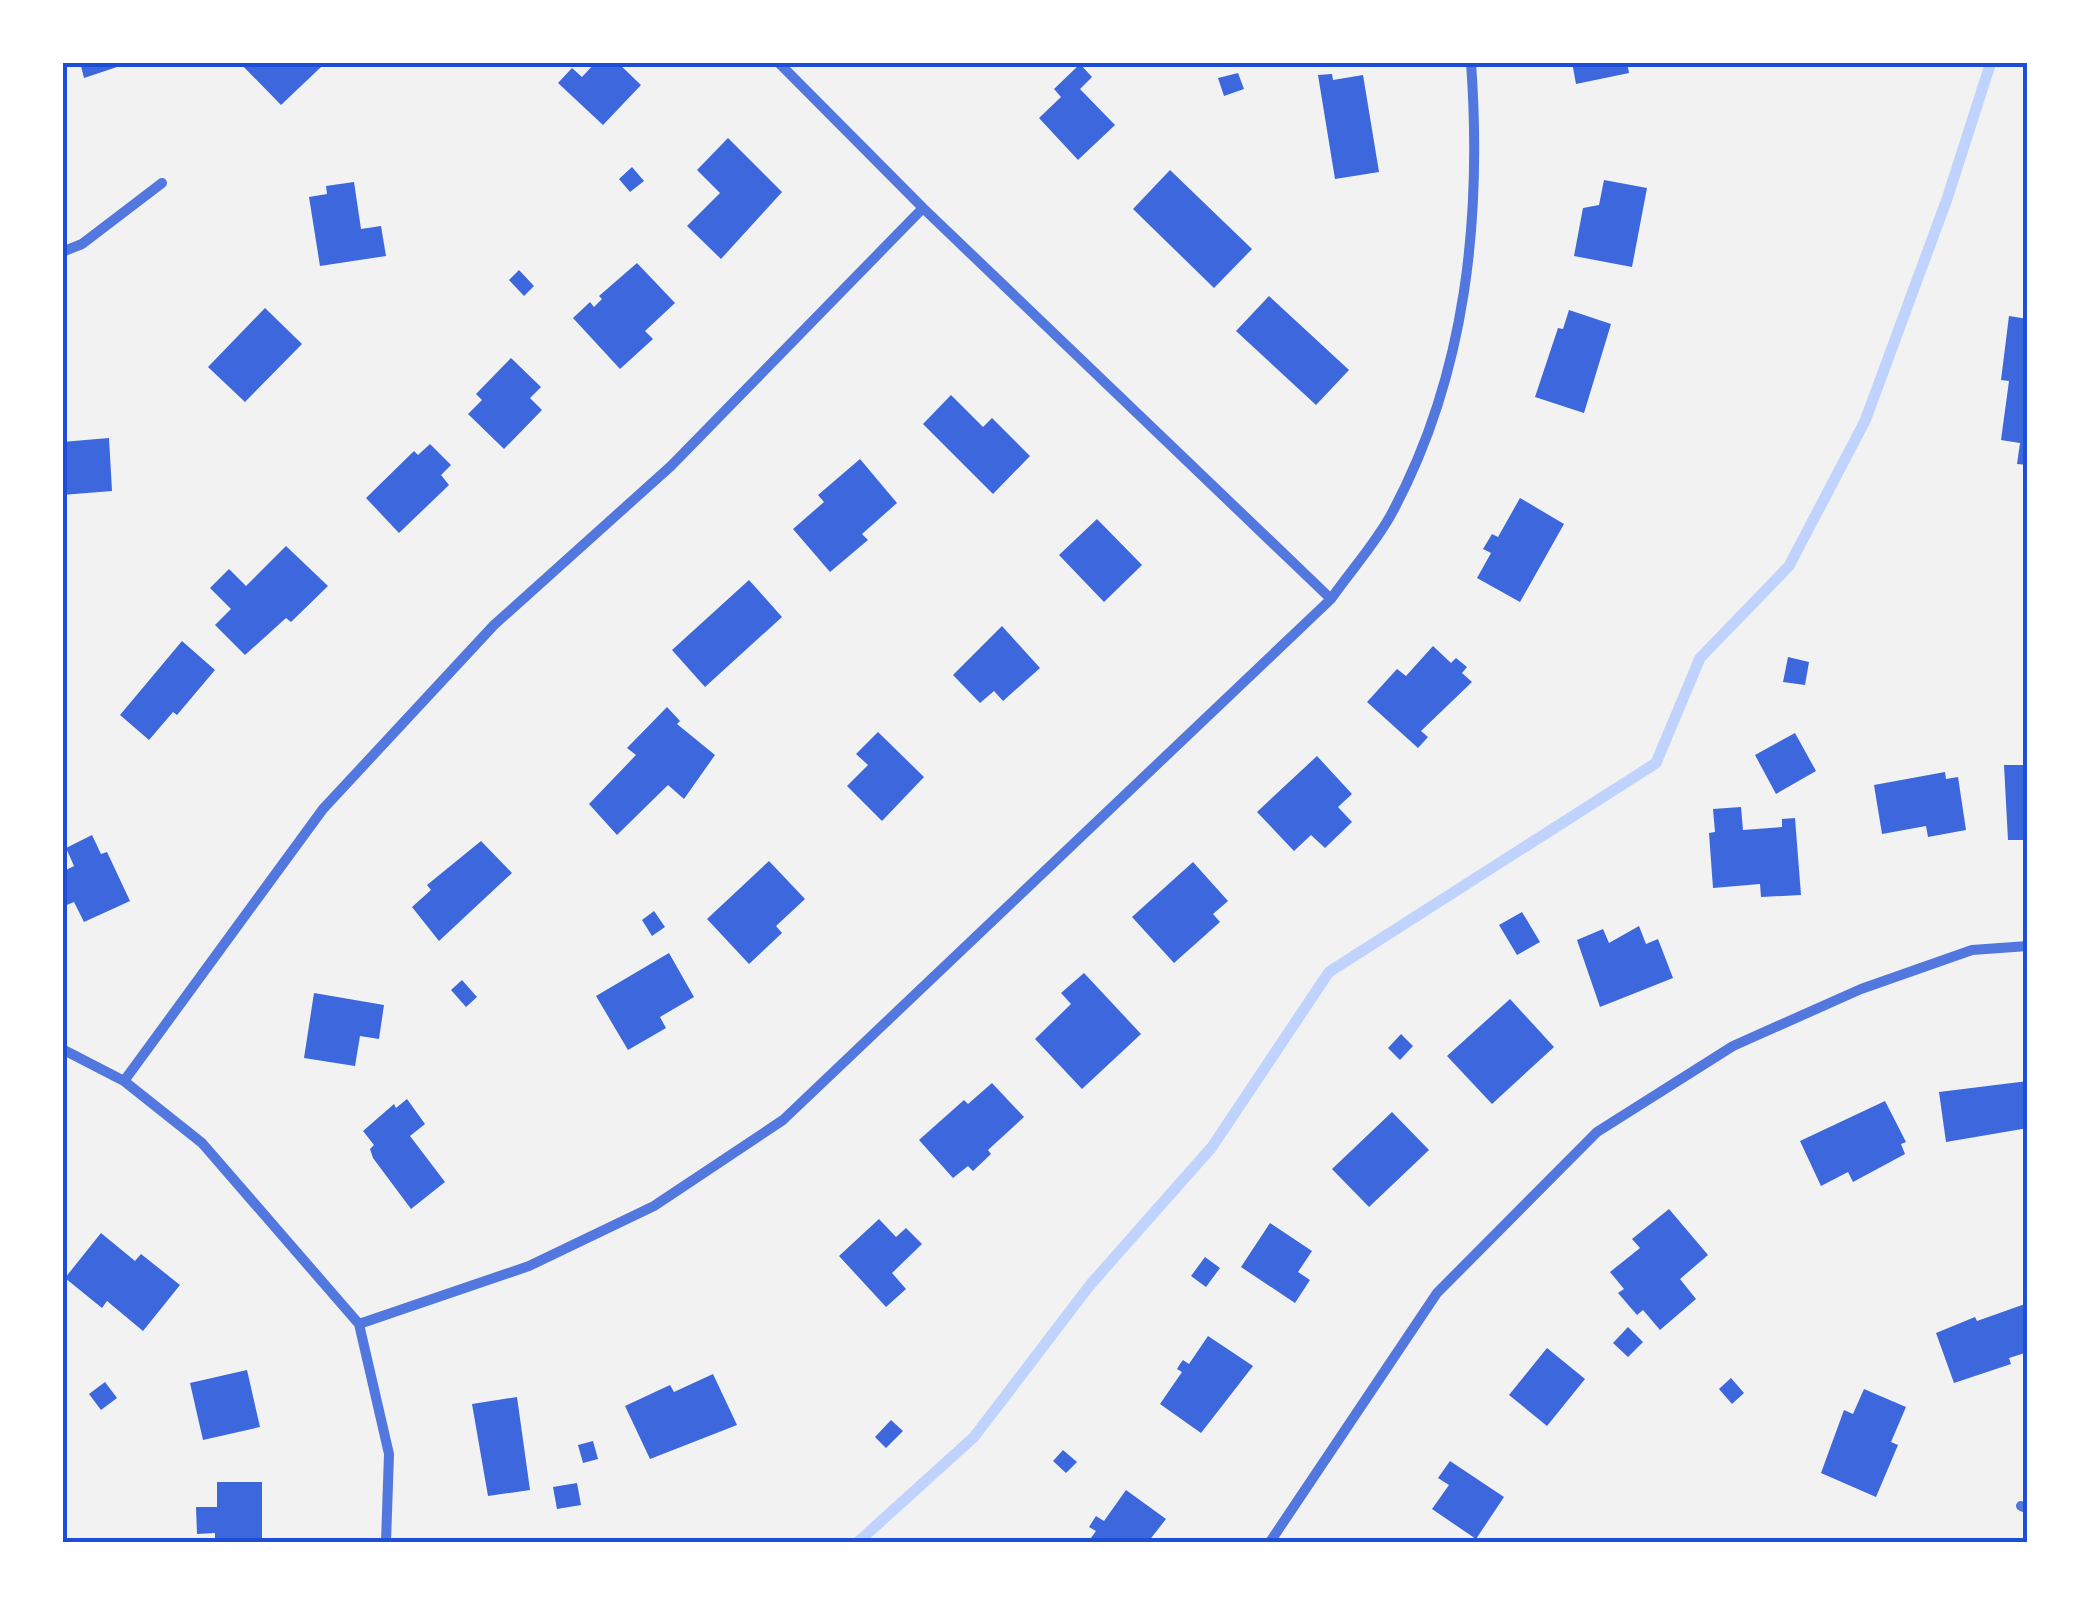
<svg xmlns="http://www.w3.org/2000/svg" width="2090" height="1605" font-family="'Source Sans 3',sans-serif">
<rect width="100%" height="100%" fill="#f2f2f2"/>
<g fill="none" stroke-linecap="round" stroke-linejoin="round">
<!-- stream -->
<path stroke="#bfd3fe" stroke-width="11" d="M858,1542L974,1437L1090,1285L1212,1147L1329,972L1656,763L1700,658L1789,566L1865,421L1947,199L1991,62"/>
</g>
<!-- building -->
<path fill="#3d67dc" d="M80,62H129V63L84,78Z
M239,62H317L321,67L281,105Z
M596,62H617L641,85L603,125L558,83L572,68L582,77Z
M1572,62H1627L1629,73L1576,84Z
M1080,64L1092,77L1080,89L1115,125L1078,160L1039,118L1061,97L1054,89Z
M1238,73L1244,89L1224,96L1218,78Z
M1332,74L1333,80L1363,75L1379,172L1335,179L1318,75Z
M728,138L782,192L721,259L687,226L720,193L697,170Z
M632,167L644,181L630,192L619,179Z
M1170,170L1252,249L1214,288L1133,209Z
M1604,180L1647,188L1632,267L1574,256L1583,208L1599,205Z
M354,182L361,229L381,226L386,256L320,266L309,197L327,194L326,186Z
M637,263L675,303L645,331L653,339L620,369L573,318L590,302L594,307L602,299L599,296Z
M519,270L534,286L524,296L509,280Z
M1269,296L1349,370L1316,405L1236,331Z
M265,308L302,344L245,402L208,367Z
M1569,310L1611,324L1584,413L1535,397L1558,328L1563,329Z
M2009,316L2028,319V465L2017,464L2020,443L2001,440L2009,381L2001,380Z
M511,358L541,387L530,398L542,410L504,449L468,414L482,400L476,394Z
M951,395L983,427L992,418L1030,456L993,494L923,424Z
M109,438L112,491L62,495V442Z
M430,444L451,465L441,475L449,485L399,533L366,498L414,451L418,455Z
M860,459L897,503L862,534L868,540L830,572L793,529L824,502L818,495Z
M1520,498L1564,524L1520,602L1477,578L1491,553L1483,549L1492,534L1498,537Z
M1097,519L1142,565L1104,602L1059,555Z
M286,546L328,586L291,622L286,618L245,655L215,625L231,609L210,588L229,569L246,586Z
M749,580L782,617L705,687L672,650Z
M1002,626L1040,668L1003,701L994,691L980,703L953,675Z
M182,641L215,670L177,715L173,712L149,740L120,715Z
M1433,646L1451,663L1456,658L1467,667L1462,673L1472,682L1421,731L1428,737L1418,748L1367,702L1397,669L1406,676Z
M1788,657L1809,662L1805,685L1783,682Z
M667,707L680,721L677,724L715,755L684,799L668,785L617,835L589,804L636,755L627,748Z
M878,732L924,777L882,821L847,786L868,765L856,754Z
M1795,733L1816,771L1776,794L1755,755Z
M1317,756L1352,794L1338,807L1352,822L1325,848L1311,835L1294,851L1257,812Z
M2004,765H2028V840H2008Z
M1945,772L1946,779L1958,777L1966,830L1928,837L1926,826L1882,834L1874,785Z
M1741,807L1743,830L1782,827V819L1795,818L1801,895L1761,897L1760,884L1713,888L1709,833L1715,832L1713,809Z
M92,835L101,854L107,852L130,901L84,922L74,902L62,907V872L74,866L66,848Z
M481,841L512,873L439,941L412,907L431,890L427,885Z
M769,861L805,899L776,926L782,933L749,964L707,919Z
M1193,862L1228,901L1213,914L1220,922L1174,963L1132,917Z
M654,911L665,927L652,936L642,920Z
M1522,912L1540,942L1517,955L1499,925Z
M1639,926L1646,944L1658,939L1673,978L1600,1007L1577,940L1603,929L1609,943Z
M669,953L694,997L660,1017L666,1028L628,1050L596,996Z
M1084,973L1141,1034L1082,1089L1035,1039L1071,1004L1061,993Z
M462,980L477,997L466,1007L451,990Z
M314,993L384,1005L379,1039L360,1036L355,1066L304,1058Z
M1510,999L1554,1047L1492,1104L1447,1056Z
M1401,1034L1413,1046L1400,1060L1388,1048Z
M2028,1081V1128L1946,1142L1939,1092Z
M992,1083L1024,1117L988,1150L991,1154L973,1171L968,1166L953,1178L919,1140L964,1100L968,1104Z
M407,1099L425,1124L410,1136L445,1182L411,1209L373,1158L370,1149L374,1145L363,1131L394,1104L396,1108Z
M1885,1101L1906,1142L1901,1144L1905,1154L1853,1182L1848,1172L1821,1186L1800,1141Z
M1392,1112L1429,1150L1369,1207L1332,1169Z
M1669,1209L1708,1255L1680,1279L1696,1299L1660,1330L1643,1310L1637,1315L1618,1293L1624,1289L1610,1272L1640,1248L1632,1239Z
M879,1219L896,1237L906,1228L922,1244L892,1273L906,1289L886,1307L839,1256Z
M1270,1223L1312,1251L1298,1272L1310,1280L1295,1303L1241,1267Z
M101,1233L135,1261L141,1254L180,1285L143,1331L107,1301L102,1308L65,1278Z
M1205,1257L1220,1268L1206,1287L1191,1276Z
M2025,1304L2028,1352L2009,1358L2011,1364L1954,1383L1936,1333L1975,1317L1977,1321Z
M1628,1327L1643,1342L1628,1357L1613,1343Z
M1208,1336L1253,1366L1201,1433L1160,1404L1182,1372L1177,1369L1180,1364L1183,1360L1189,1364Z
M1547,1348L1585,1379L1547,1426L1509,1395Z
M247,1370L260,1427L203,1440L190,1383Z
M713,1374L737,1425L650,1459L625,1406L670,1385L674,1392Z
M1731,1378L1744,1393L1732,1404L1719,1389Z
M105,1382L117,1398L101,1410L89,1394Z
M1864,1389L1906,1407L1891,1442L1898,1445L1876,1497L1821,1473L1844,1410L1853,1414Z
M517,1397L530,1490L488,1496L472,1404Z
M891,1420L903,1431L886,1448L875,1437Z
M593,1441L598,1459L583,1463L578,1445Z
M1063,1450L1077,1462L1066,1473L1053,1461Z
M1450,1461L1504,1497L1476,1539L1432,1509L1449,1485L1438,1478Z
M217,1482H262V1542H215V1533L197,1534L196,1507H217Z
M577,1483L581,1505L557,1509L553,1487Z
M1126,1490L1166,1519L1148,1542H1088L1096,1531L1089,1527L1096,1516L1104,1521Z"/>
<g fill="none" stroke-linecap="round" stroke-linejoin="round">
<!-- minor -->
<path stroke="#5277de" stroke-width="10" d="M778,62L923,208L1331,599
M62,252L82,244L162,183
M62,1049L124,1081L202,1143L359,1324L389,1454L386,1542
M124,1081L323,809L494,625L671,466L923,208
M359,1324L529,1266L654,1206L783,1120L1331,599C1351,570 1377,542 1393,511C1467,372 1482,216 1471,62
M2021,1506L2028,1509
M1270,1542L1437,1293L1597,1132L1733,1046L1861,989L1972,950L2028,946"/>
</g>
<!-- border -->
<rect width="2090" height="1605" fill="none" stroke="#ffffff" stroke-width="130"/>
<rect x="65" y="65" width="1960" height="1475" fill="none" stroke="#1d4ed8" stroke-width="4"/>
</svg>
